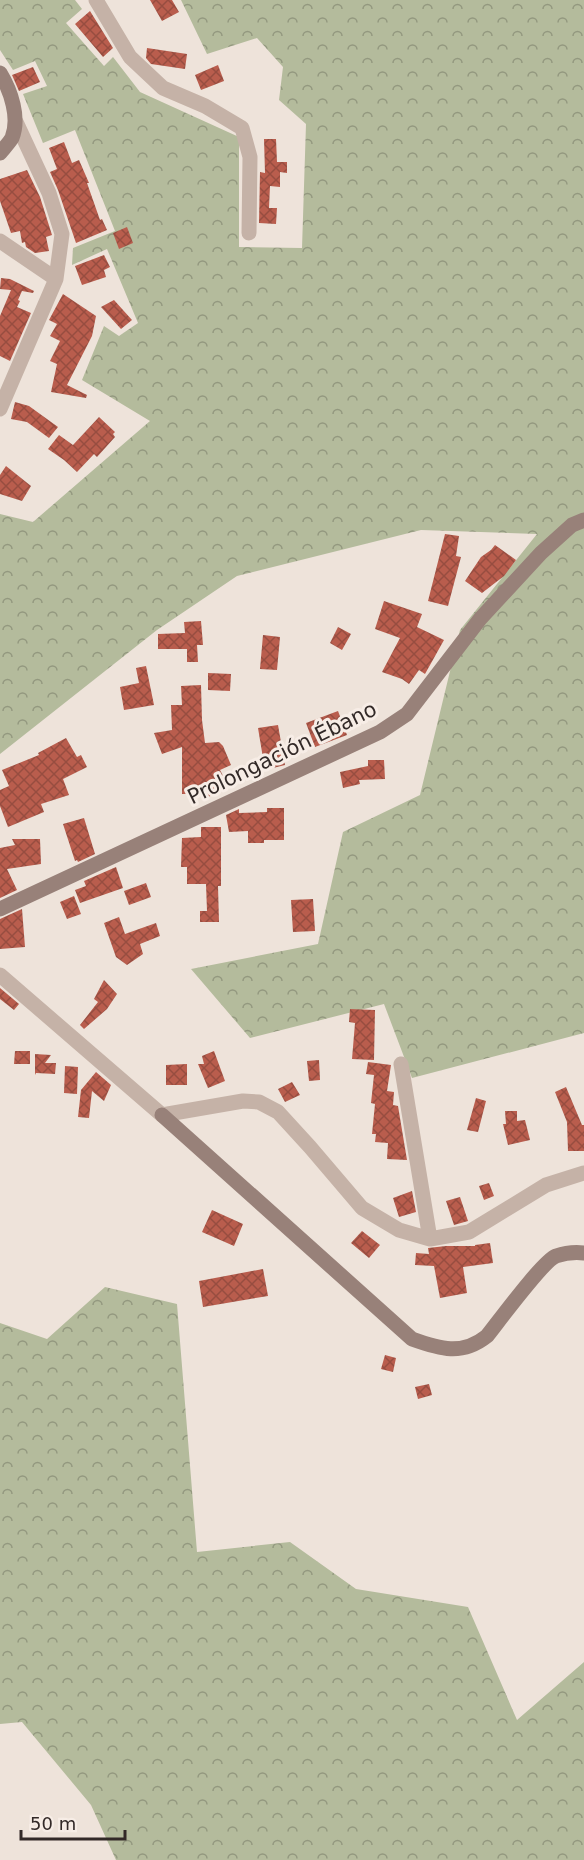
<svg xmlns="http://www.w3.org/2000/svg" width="584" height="1860" font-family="'DejaVu Sans',sans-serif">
<defs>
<pattern id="forest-crowns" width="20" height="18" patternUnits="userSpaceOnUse" patternTransform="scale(1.5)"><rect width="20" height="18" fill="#b4bb9c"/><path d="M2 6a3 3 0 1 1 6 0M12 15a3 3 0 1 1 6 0" fill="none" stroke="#93987f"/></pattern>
<pattern id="building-cross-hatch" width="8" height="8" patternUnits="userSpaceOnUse" patternTransform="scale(1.5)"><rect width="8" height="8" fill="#b95d4d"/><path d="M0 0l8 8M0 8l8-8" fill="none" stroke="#974d40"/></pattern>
</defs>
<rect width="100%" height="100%" fill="#eee3da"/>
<!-- forest -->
<path fill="url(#forest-crowns)" d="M0,0H75L82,9L66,23L104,66L113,57L140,92L239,137V247L302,248L306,124L279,100L283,67L257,38L207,54L181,0H584V1033L412,1078L384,1004L250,1038L191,969L318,944L343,832L420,795L460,630L537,534L421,530L237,576L157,630L0,754V514L33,522L150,421L82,380L104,326L119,336L138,323L107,249L72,265L73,248L115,231L75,130L43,143L23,94L47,86L35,61L13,70L0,50Z
M105,1287L177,1304L197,1552L290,1542L356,1589L468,1607L517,1720L584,1662V1860H116L91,1805L22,1722L0,1724V1323L47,1339Z"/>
<!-- building -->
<path fill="url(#building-cross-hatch)" d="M150,0H172L179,12L162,21Z
M90,11L113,48L103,57L75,24Z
M147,48L187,54L185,69L151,64L146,58Z
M218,65L224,81L201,90L195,75Z
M33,67L40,82L19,91L12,75Z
M264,139H276L277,162H287V173L280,172V187L270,186L269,208H277L276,224L259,223L260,172L265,173Z
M64,142L72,163L79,160L89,183H87L100,220L102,219L107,230L76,243L58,190L50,172L57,169L49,148Z
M27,170L40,197L52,235L46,237L49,251L35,253L26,247L25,242L22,243L20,231L11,233L0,201V179Z
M127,227L133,243L119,249L113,233Z
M104,255L110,267L104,270L106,277L82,285L75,266Z
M1,278L10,279L34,291L33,293L22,291L18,300L20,301L17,307L31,313L10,361L0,356V316L11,290L0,289Z
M63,294L96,316L92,336L67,385L87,395L86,398L51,392L57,364L50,361L60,341L50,336L57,324L49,320Z
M114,300L132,320L121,329L101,307Z
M15,402L29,406L58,427L49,438L27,422L11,419Z
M99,417L115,432L113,434L115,437L97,457L94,454L77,472L64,460L48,449L59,435L73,445Z
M6,466L31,486L22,501L0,494V475Z
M445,534L459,536L456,556L461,557L448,606L428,601Z
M495,545L516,560L504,576L482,593L465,581L481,557L491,550Z
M384,601L422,614L417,627L444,640L425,674L419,670L409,684L402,679L382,672L400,638L375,629Z
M201,621L203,645H197L198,662H187V649H158V634L185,633L184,622Z
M338,627L351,634L342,650L330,643Z
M263,635L280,637L277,670L260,669Z
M146,666L154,705L124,710L120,687L139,683L136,668Z
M208,673L231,674L230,691L208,690Z
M201,685L202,720L205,743L219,742L223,746L231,765L220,770L229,787L204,799V794H182V747L162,754L154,733L172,730L171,705H182L181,686Z
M338,711L347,735L315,747L306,723Z
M278,725L285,765L265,770L258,728Z
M66,738L77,757L81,755L87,767L63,779L69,795L41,804L44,812L8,827L0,806V790L9,786L2,770L39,755L38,753Z
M368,760H384L385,779L359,780L360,784L343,788L340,772L368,766Z
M267,808H284V840H264V843H248V831L229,832L226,815L239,809V813L267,812Z
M84,818L95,854L78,862L77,860L75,861L63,824Z
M201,827H221V886H218L219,922H200V911H207L206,884H187V867H181L182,838L201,837Z
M12,839H40L41,864L7,869L17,890L0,898V848L15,845Z
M116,867L123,888L80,903L75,890L86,886L84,881Z
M146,883L151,897L129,905L124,891Z
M74,896L81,914L67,919L60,902Z
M313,899L315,931L293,932L291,900Z
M22,909L25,947L0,949V919Z
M119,917L125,934L156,923L160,936L140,944L143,954L127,965L116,957L104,923Z
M104,980L117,994L107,1009L84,1029L80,1025L98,1002L94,999Z
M0,988L19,1004L14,1010L0,999Z
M350,1009L375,1010L374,1060L352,1059L355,1023L349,1022Z
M15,1051H30V1064H14Z
M214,1051L225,1081L208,1088L198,1064H204L202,1056Z
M35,1054L51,1055L45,1063H56L55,1074L36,1073L35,1075Z
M319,1060L320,1080L309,1081L307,1061Z
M368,1062L391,1065L387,1091L394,1092L393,1105L398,1106L407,1160L387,1159L388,1143L375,1142L376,1134H372L375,1104L371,1103L374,1075L366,1074Z
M187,1064V1085H166V1065Z
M65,1066L78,1067L77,1094L64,1093Z
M96,1072L111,1085L104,1101L92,1091L89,1118L78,1117L81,1090Z
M292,1082L300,1095L285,1102L278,1089Z
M566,1087L582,1125H584V1151H568L567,1122L555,1092Z
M476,1098L486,1101L478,1132L467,1130Z
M505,1111H517V1121L525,1120L530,1140L508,1145L503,1124H506Z
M489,1183L494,1196L484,1200L479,1186Z
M412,1191L416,1212L399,1217L393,1198Z
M460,1197L468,1221L454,1225L446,1201Z
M212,1210L243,1224L234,1246L202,1232Z
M362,1231L380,1245L369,1258L351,1243Z
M490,1243L493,1263L463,1267L467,1293L440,1298L434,1266L415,1265L416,1253L429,1254L428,1248L446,1246H475V1245Z
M263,1269L268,1296L203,1307L199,1281Z
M385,1355L396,1358L393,1372L381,1369Z
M429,1384L432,1395L418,1399L415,1387Z"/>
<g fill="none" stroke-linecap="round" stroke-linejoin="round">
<!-- street -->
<path stroke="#c5b2a7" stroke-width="15" d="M96,0L130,57L163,88L205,106L242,128L250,157L249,233
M0,241L56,279
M0,409L56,279L62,234L49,193L16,122
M0,975L162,1115L243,1101L259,1102L278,1112L310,1147L362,1208L399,1230L430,1239L469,1232L546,1185L584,1173
M401,1064L430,1239"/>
<!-- secondary -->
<path stroke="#988179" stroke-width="15" d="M0,73C11,91 20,118 12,138C9,143 4,148 0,153
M0,909L380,732L407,714L480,619L541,553L572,525L584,520
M162,1115L412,1339C440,1349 462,1356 487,1336C499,1321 543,1261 556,1256C565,1253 575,1252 584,1253"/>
</g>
<g text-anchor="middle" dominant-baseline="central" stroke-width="6" stroke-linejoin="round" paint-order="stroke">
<!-- street labels -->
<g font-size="21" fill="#322927" stroke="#f7ede6">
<text transform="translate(282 753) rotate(-26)">Prolongación Ébano</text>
</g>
</g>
<!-- scale -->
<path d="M21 1830v9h104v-9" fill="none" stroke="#322927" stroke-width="3"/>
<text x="30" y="1830" font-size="18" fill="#322927" stroke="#f7ede6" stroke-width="4.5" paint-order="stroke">50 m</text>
</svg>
